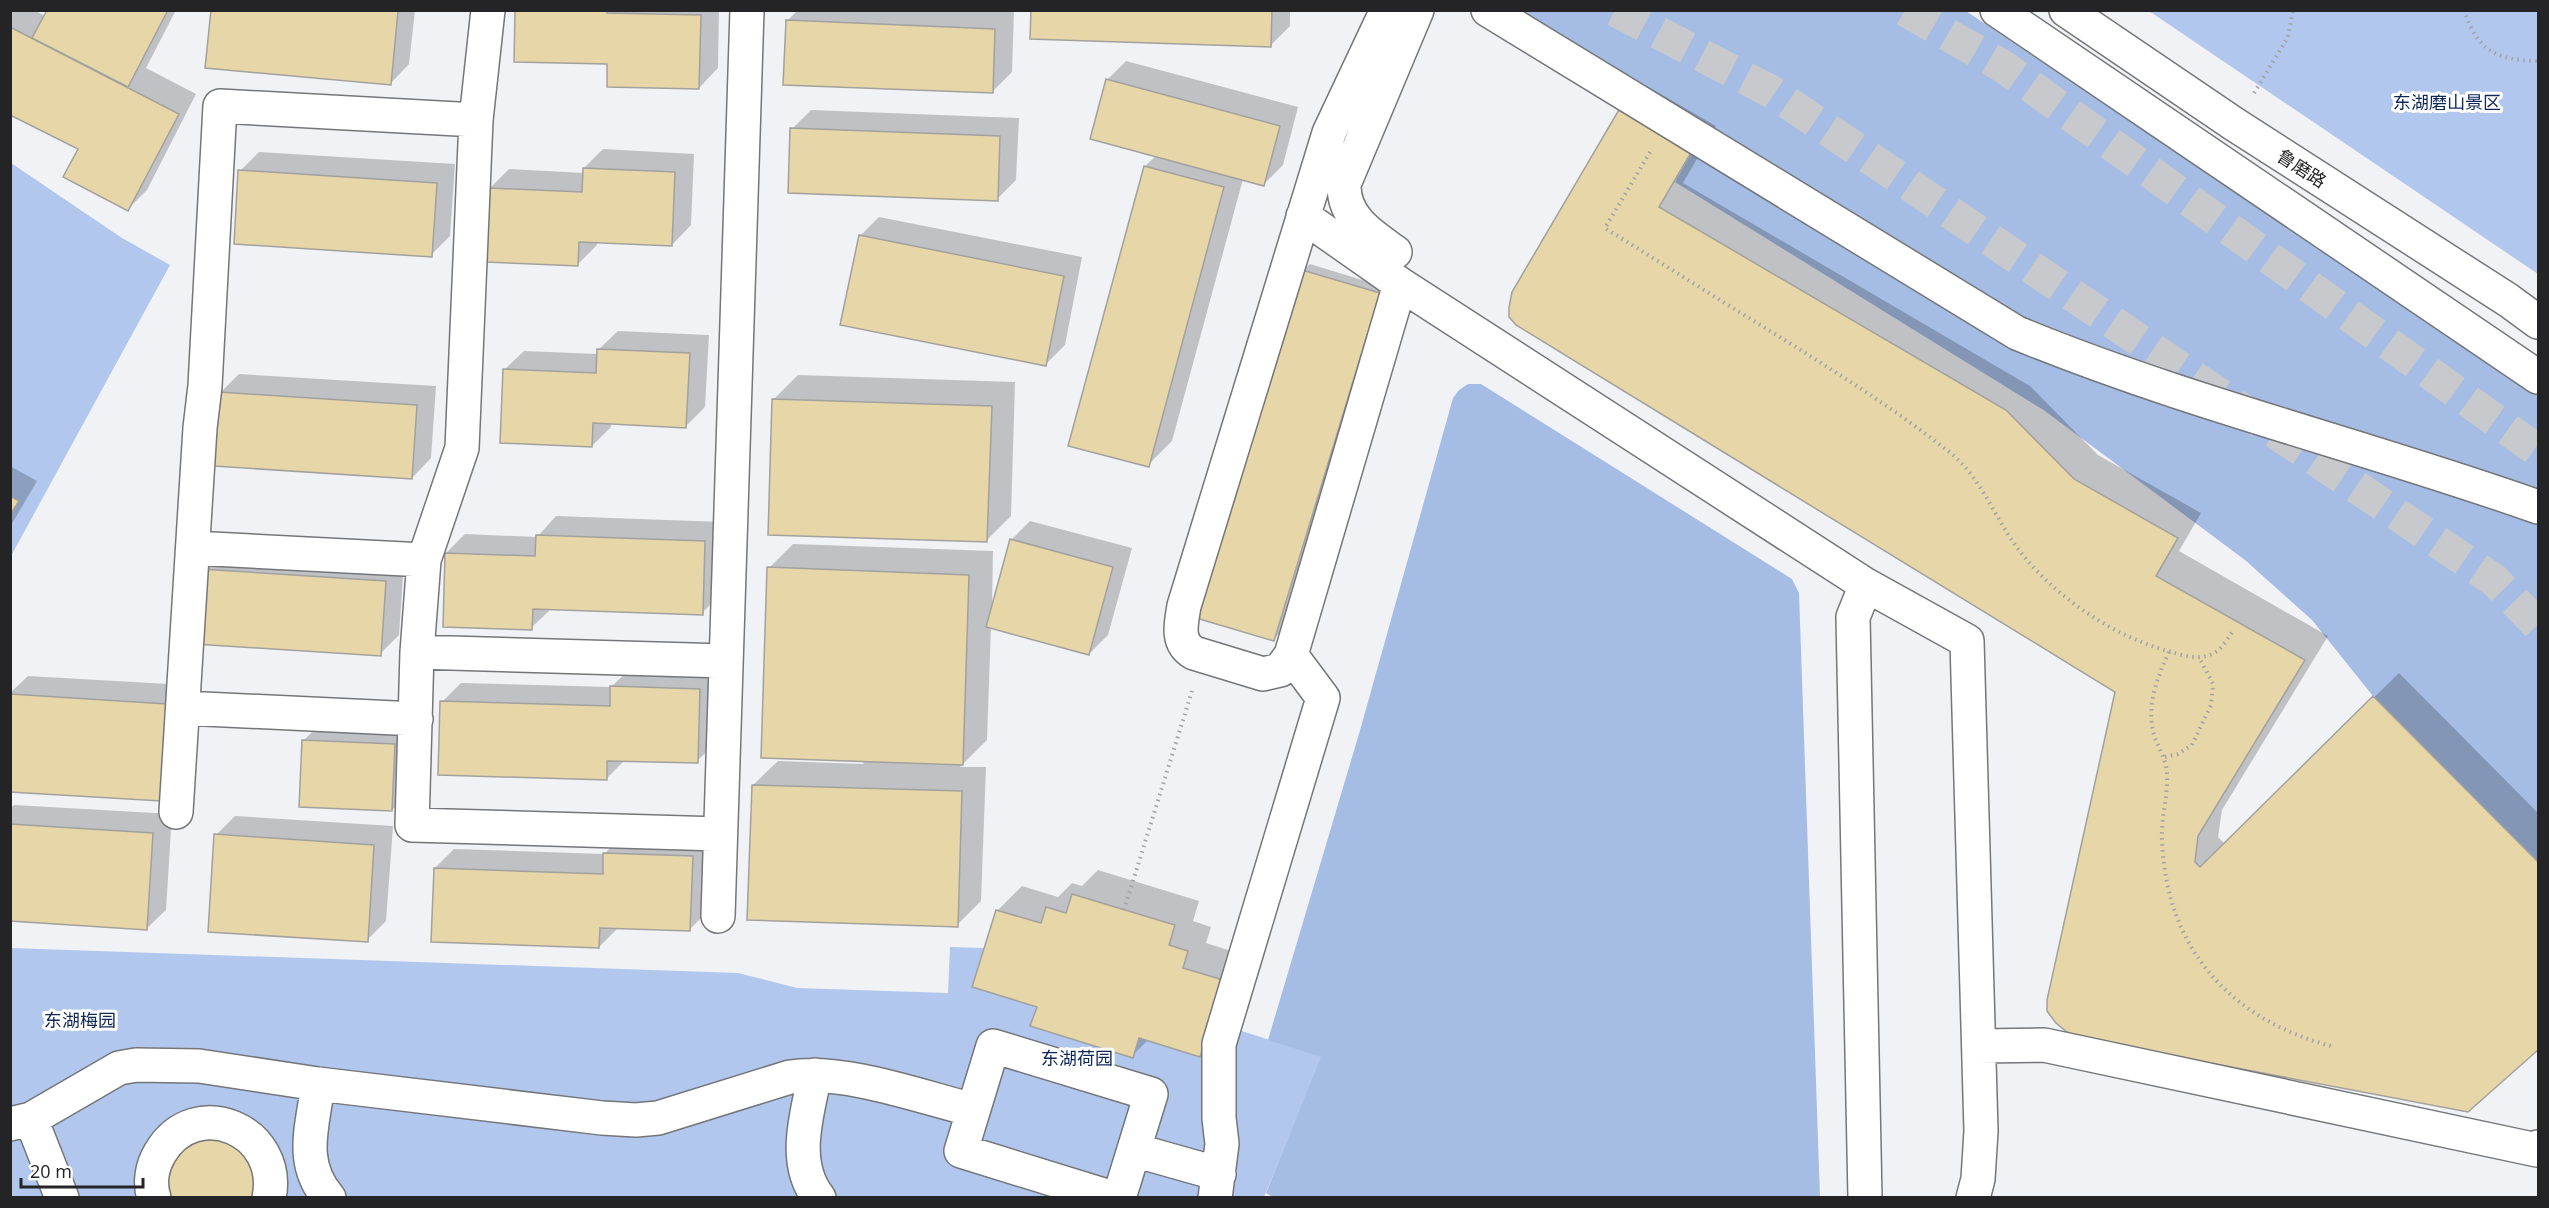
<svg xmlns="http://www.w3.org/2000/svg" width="2549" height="1208" font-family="'Open Sans','Noto Sans SC',sans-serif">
<rect width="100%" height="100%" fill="#f1f2f5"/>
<!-- green -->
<path fill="#b1c7ee" d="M2149,11H2538V274Z
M11,163L122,238L170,265L11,556Z
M1072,894L1175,925L1170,945L1188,951L1183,968L1223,980L1211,1021L1322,1057L1264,1197L11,1198V948L738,973L797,988L948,993L950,947L984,948L996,910L1041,923L1046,907L1066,913Z"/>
<!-- forest -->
<path fill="#a5bce4" d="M1513,11H1966L2538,394V862L2373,696L2312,620L2245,560L2045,411L1675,182L1708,124Z
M1468,384H1481L1792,579L1799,593L1820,1197L1274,1198L1266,1193L1321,1057L1268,1040L1361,727L1453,398L1459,390Z"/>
<!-- shadow -->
<path fill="#0003" d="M10,10H34L45,16L48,10H176L146,68L196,94L147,190L128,209L80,149L10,113Z
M213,10H415L409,64L390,84Z
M516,10H719L718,68L699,88L608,62Z
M798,10H1014L1012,72L993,91L787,21Z
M1032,10H1290V26L1271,45Z
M1126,61L1298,107L1283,165L1264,184L1243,179L1172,441L1148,465L1145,166L1156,156L1107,80Z
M1645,85L1716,126L1683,183L2030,386L2098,455L2201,513L2179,551L2328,636L2222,810L2218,837L2225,844L2399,673L2538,813V1048L2468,1111L2084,1038L2116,692L1517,324L1621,109Z
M811,110L1019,118L1016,180L997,199L792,129Z
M603,149L694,154L691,225L672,245L597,241V245L578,264L490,188L509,169L584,173V168Z
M259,152L455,164L450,236L431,255L240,171Z
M879,217L1082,257L1065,345L1046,364L860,236Z
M1310,264L1385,287L1280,633L1273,639L1303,270Z
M618,331L709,335L705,407L686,426L611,422V427L592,446L504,370L524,351L598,354V350Z
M239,374L436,386L431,458L412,478L220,393Z
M798,375L1015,382L1011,516L987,540L774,399Z
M10,466L37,481L10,527Z
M556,516L723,522L721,594L702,613L551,609L531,628L446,553L465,534L537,537Z
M1030,521L1132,548L1108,635L1089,654L991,626L987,740L960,767H986L981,901L957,925L753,785L778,761L864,764L769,568L793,544L993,551L992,608L1011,540Z
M221,551L404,563L399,635L380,654L202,570Z
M631,668L719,671L717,742L697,761L625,760L606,779L442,702L461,683L611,687Z
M28,676L186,685L160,800L10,791V693Z
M316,728L408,732L405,797L392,810L303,741Z
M14,805L172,814L166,910L146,929L10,920V808Z
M235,816L393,826L386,921L367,940L216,835Z
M624,835L712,838L709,910L690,929L619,927L599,947L435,868L454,849L604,854Z
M1098,870L1199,901L1193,921L1211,927L1206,943L1247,956L1224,1031L1199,1055L1149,1039L1132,1056L1039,1006L998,910L1022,886L1058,897L1072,883L1082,886Z"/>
<!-- building -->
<path fill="#e6d6a8" stroke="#a2a19e" stroke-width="1.5" d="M47,10H168L128,87L32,38Z
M211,10L398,11L391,85L205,68Z
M515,10H608L607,13L701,15L699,89L607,87V64L514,62Z
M1031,10H1272L1271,47L1030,39Z
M786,20L995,29L993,93L783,85Z
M10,27L179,114L128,211L63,177L78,149L10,115Z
M1106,79L1280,126L1264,186L1090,139Z
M1620,108L1692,151L1659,207L2006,410L2074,479L2178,538L2156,576L2305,660L2198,836L2195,862L2200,867L2373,696L2538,862V1050L2468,1112L2083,1039L2067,1032L2056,1023L2047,1011V1000L2115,692L1516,325L1509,317V307L1512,292Z
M790,128L1000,136L998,201L788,193Z
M1144,166L1224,187L1149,467L1068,446Z
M583,168L675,172L672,246L579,242L578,266L486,262L489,188L582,192Z
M238,170L437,183L432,257L234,244Z
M859,235L1064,276L1046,366L840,325Z
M1302,270L1380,293L1274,641L1196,618Z
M597,349L690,353L686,428L593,423L592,447L500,443L503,369L596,373Z
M219,392L417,405L412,479L214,466Z
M772,399L992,406L987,542L768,535Z
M10,496L19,501L10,515Z
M536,535L705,541L703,615L533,609L532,630L443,627L445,553L535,556Z
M1010,539L1113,567L1089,655L986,627Z
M767,567L969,575L963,765L761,758Z
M200,569L386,581L381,656L195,644Z
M610,686L700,689L698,763L607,761V780L438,775L440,701L610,706Z
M10,694L167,704L161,801L10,792Z
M302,740L395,744L392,811L299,807Z
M752,785L962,791L958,927L747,920Z
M10,824L153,833L147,930L10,921Z
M214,834L374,845L368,942L208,932Z
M603,853L693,856L690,931L600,928L599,948L431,942L434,868L603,874Z
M1072,894L1175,925L1169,945L1188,951L1183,968L1223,980L1200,1057L1139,1038L1133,1058L1030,1026L1037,1007L972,987L996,910L1041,923L1046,907L1066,913Z
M239,1137L262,1198H160L176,1142Z"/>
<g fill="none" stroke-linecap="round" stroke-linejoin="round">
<!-- highway-tunnel -->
<path stroke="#c8c9cc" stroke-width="33" stroke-dasharray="33 16" stroke-linecap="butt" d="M1615,10L1772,92L2494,580L2538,625
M1905,10L2004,67L2538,451"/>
<!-- minor casing -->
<g stroke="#747679" stroke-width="36">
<path id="minor" d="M488,10L476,120L462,448L424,560L417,652L412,825L720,834
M1387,10L1329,133L1184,606C1181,624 1176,643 1194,653L1263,674L1280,670L1291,655L1400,284
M1488,10L2017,333C2187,403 2366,446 2538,507
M1997,10L2538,377
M2066,10L2234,124L2508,300L2538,322
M1303,216L1400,284L1866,585L1967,641L1981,1131L1978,1179L1973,1198
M1395,252C1371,235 1343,218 1344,184L1417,10
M193,548L424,560
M417,652L726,661
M183,708L416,719
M176,812L200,428L205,386L220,106L476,120
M718,916L747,10
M1979,1046L2044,1045L2537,1150L2538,1147
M815,1075C807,1114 791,1163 819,1198
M318,1084C313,1126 298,1162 329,1198
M31,1119L62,1198
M10,1124L31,1119L119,1068L136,1065L199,1066L318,1084L602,1118L636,1120L658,1118L790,1077C845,1069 918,1096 973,1110
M1134,1150L1219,1174
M154,1198C149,1183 152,1166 160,1153C195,1093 283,1130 269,1198
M1113,1198L961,1151L993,1046L1151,1094L1119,1198
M1215,1198L1222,1144L1219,1118V1044L1323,698L1291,655
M1865,1198L1853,617L1866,585"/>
</g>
<!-- path -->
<path stroke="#a3a3a6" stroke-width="4" stroke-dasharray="1.5 4.5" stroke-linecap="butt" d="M2464,10C2478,52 2497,60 2538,61
M2254,93L2288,37L2293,10
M1650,152L1605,228C1664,265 1723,302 1783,339C1839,374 1896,410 1948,451C1983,478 1995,521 2022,554C2058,599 2116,638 2172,652C2184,656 2199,660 2212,654C2222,650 2227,639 2233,631
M2169,652C2157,678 2146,705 2154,735C2158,748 2166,758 2167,773C2168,788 2165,803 2163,818C2161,833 2162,849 2164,864C2176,962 2242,1024 2335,1047
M2165,757L2178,754L2192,745L2211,705L2213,684L2199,657
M1124,910L1192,691"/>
<!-- minor -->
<use href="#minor" stroke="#fff" stroke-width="33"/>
</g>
<g text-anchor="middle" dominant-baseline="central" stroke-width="6" stroke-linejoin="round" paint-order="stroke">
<!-- park labels -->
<g font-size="18" fill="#0f2858" stroke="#fff">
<text x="2447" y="102">东湖磨山景区</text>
<text x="80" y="1020">东湖梅园</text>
<text x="1077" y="1058">东湖荷园</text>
</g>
<!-- street labels -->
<g font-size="18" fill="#242426" stroke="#fff">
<text transform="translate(2302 168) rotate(33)">鲁磨路</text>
</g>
</g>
<!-- border -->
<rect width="2549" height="1208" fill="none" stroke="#242426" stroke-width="24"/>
<!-- scale -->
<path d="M21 1178v9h122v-9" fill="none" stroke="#242426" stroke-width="3"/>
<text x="30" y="1178" font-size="18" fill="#242426" stroke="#ffffff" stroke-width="4.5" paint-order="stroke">20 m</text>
</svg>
